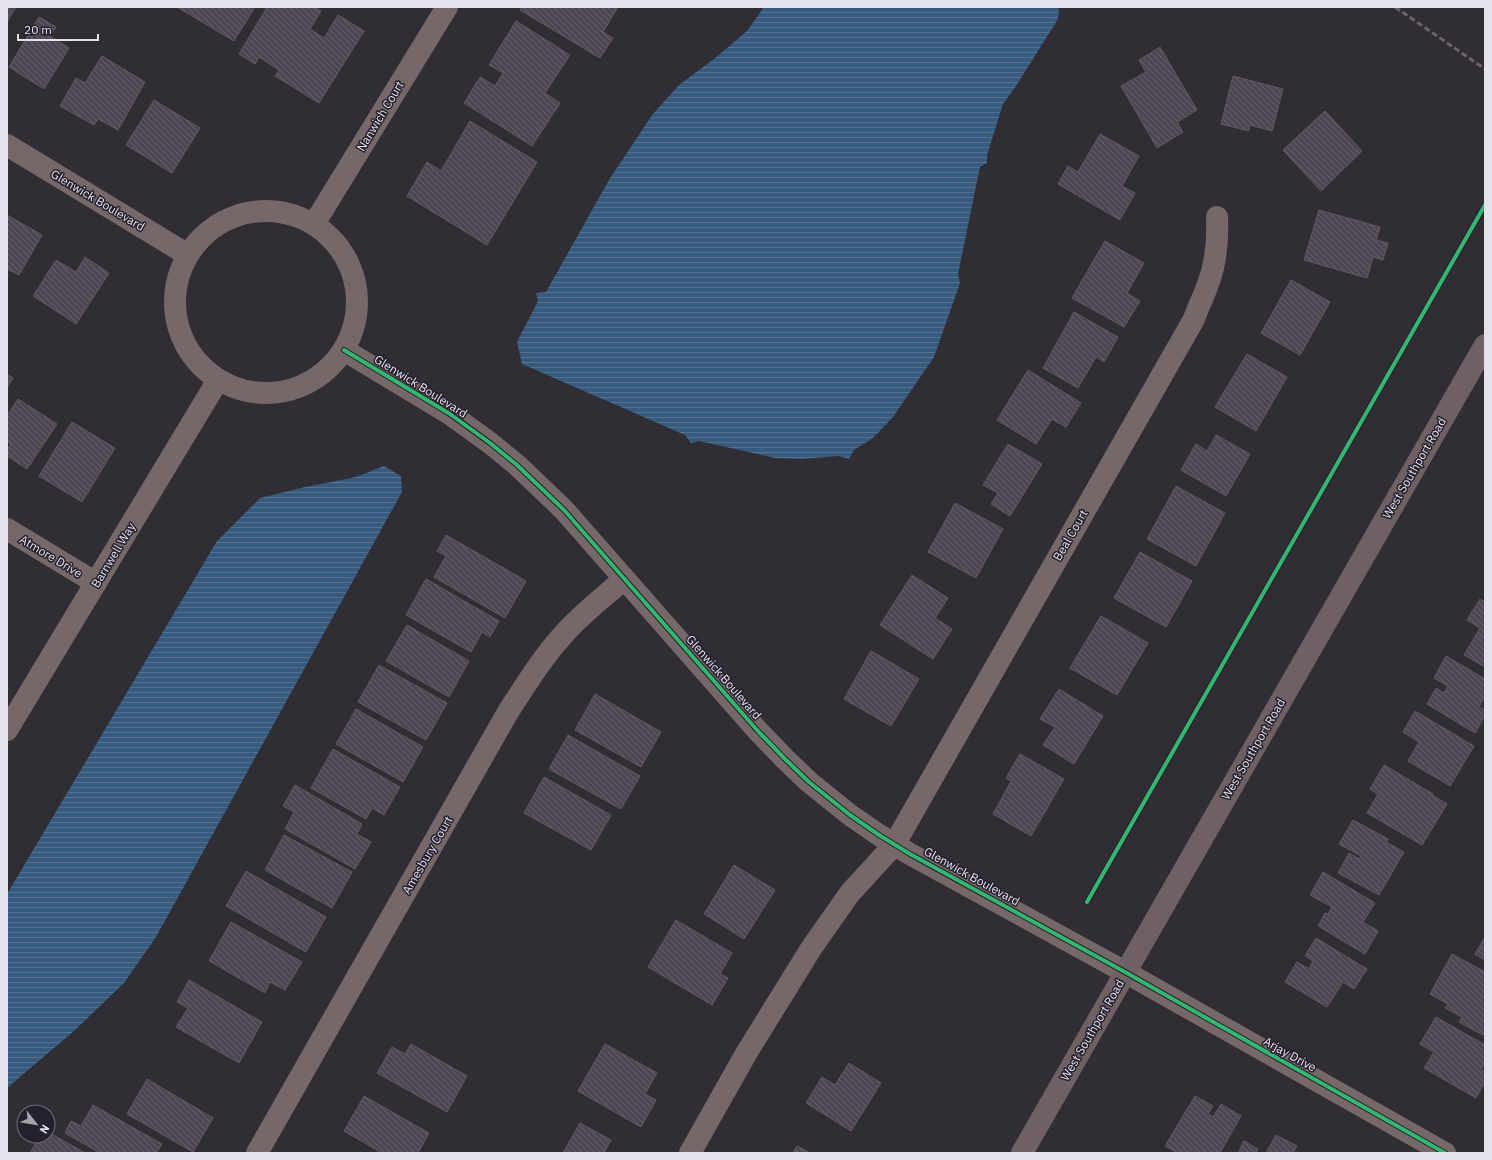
<svg xmlns="http://www.w3.org/2000/svg" width="1492" height="1160" font-family="'IBM Plex Sans',sans-serif">
<defs>
<pattern id="water-rules" width="6" height="5" patternUnits="userSpaceOnUse"><rect width="6" height="5" fill="#375b7e"/><path d="M0 2.5h6" fill="none" stroke="#547290"/></pattern>
<pattern id="building-back-hatch" width="6" height="6" patternUnits="userSpaceOnUse"><rect width="6" height="6" fill="#4e4652"/><path d="M-1 5l2 2M0 0l6 6M5-1l2 2" fill="none" stroke="#68606b"/></pattern>
</defs>
<rect width="100%" height="100%" fill="#302d34"/>
<!-- water -->
<path fill="url(#water-rules)" d="M764,7H1056L1059,9L1058,19L1016,86L1003,104L987,155V163L980,167L958,274L960,283L934,357L893,417L873,438L854,450L849,459L839,456L801,459L775,458L699,441L691,443L685,435L522,364L517,342L538,301L536,293L546,292L609,180L652,115L679,85L714,59L747,31Z
M384,466L401,476L402,492L156,937L124,983L74,1031L7,1088V894L217,541L260,498L305,487L356,477Z"/>
<!-- building -->
<path fill="url(#building-back-hatch)" stroke="#5e5b60" d="M7,7H16L7,22Z
M177,7H255L234,41Z
M267,7H314L321,11L310,29L324,38L338,15L364,31L319,103L275,76L279,70L259,57L255,64L239,54Z
M522,7H618L603,32L613,38L600,58L520,10Z
M39,17L56,27L50,36L69,48L44,89L9,67Z
M516,21L570,55L545,93L560,103L532,146L464,103L480,77L495,86L503,73L489,65Z
M1160,47L1197,110L1177,122L1183,132L1157,148L1121,86L1146,72L1139,60Z
M102,56L145,82L118,130L98,119L94,125L60,106L76,78L85,83Z
M1233,76L1283,89L1272,131L1250,125L1249,131L1221,124Z
M154,100L200,128L172,173L126,145Z
M1325,111L1362,151L1321,191L1283,150Z
M470,121L537,162L487,245L407,196L427,162L441,171Z
M1100,134L1139,156L1122,186L1135,193L1120,220L1058,184L1068,166L1078,172Z
M1319,210L1380,227L1376,240L1388,243L1383,260L1373,257L1367,278L1304,260Z
M7,215L42,235L19,275L7,269Z
M1105,241L1144,263L1127,293L1140,301L1124,327L1072,298Z
M85,257L109,273L76,324L33,296L56,260L76,272Z
M1291,280L1330,302L1300,355L1261,333Z
M1074,312L1118,337L1104,362L1096,357L1078,388L1043,368Z
M1247,354L1287,377L1256,431L1215,407Z
M1028,370L1081,403L1066,427L1052,419L1036,444L997,420Z
M7,374L13,378L7,388Z
M18,399L57,424L27,469L7,456V450L11,444L7,442V416Z
M72,422L115,448L82,502L39,476Z
M1216,435L1250,454L1226,496L1181,470L1196,444L1207,451Z
M1008,444L1042,464L1010,516L991,504L998,493L983,485Z
M1176,486L1225,513L1196,566L1147,539Z
M955,503L1003,529L976,578L928,552Z
M446,535L526,581L505,618L434,577L446,556L437,551Z
M1140,552L1192,581L1166,627L1114,598Z
M912,575L948,598L935,618L952,629L933,659L880,625Z
M426,579L499,621L490,637L482,632L471,652L406,615Z
M1480,599L1485,602V667L1464,655L1480,628L1467,620Z
M1101,616L1148,643L1117,695L1070,668Z
M407,625L469,661L449,697L386,661Z
M871,651L919,679L891,726L844,699Z
M1446,656L1485,679V696L1479,707L1485,710V715L1475,733L1427,704L1436,688L1444,693L1448,686L1434,678Z
M379,665L447,703L426,740L358,702Z
M1059,689L1103,716L1074,764L1043,745L1055,727L1040,719Z
M595,694L661,732L641,767L575,730Z
M356,709L423,747L403,782L336,744Z
M1415,711L1474,746L1450,786L1408,761L1419,742L1403,732Z
M568,735L640,776L621,809L549,769Z
M333,749L400,787L384,815L372,808L366,819L311,788Z
M1020,754L1064,779L1031,836L993,814L1011,781L1006,778Z
M1384,765L1433,794L1432,795L1447,804L1422,845L1367,813L1378,794L1370,789Z
M544,777L611,815L591,850L524,813Z
M295,785L362,824L357,834L371,842L355,869L285,829L294,812L283,806Z
M1353,820L1388,839L1386,842L1404,852L1379,895L1338,873L1349,853L1359,859L1361,856L1339,844Z
M284,835L352,872L332,908L265,870Z
M734,865L775,890L744,939L704,914Z
M246,871L326,917L306,952L226,906Z
M1323,872L1375,903L1363,922L1378,931L1365,954L1318,926L1325,913L1328,914L1332,907L1310,895Z
M676,920L732,953L720,974L728,978L712,1005L648,967Z
M231,922L302,962L285,990L270,982L265,993L209,961Z
M1485,937V960L1475,954Z
M1316,938L1367,969L1354,989L1343,982L1327,1007L1285,982L1297,962L1309,969L1313,961L1305,956Z
M1452,954L1485,972V1036L1459,1022L1462,1017L1445,1008L1448,1004L1430,994Z
M189,980L262,1022L239,1063L176,1027L188,1008L177,1002Z
M1436,1017L1485,1045V1063L1481,1070L1485,1072V1082L1476,1098L1424,1068L1434,1052L1420,1044Z
M411,1044L467,1076L447,1112L377,1073L392,1047L405,1054Z
M605,1044L657,1073L645,1094L656,1100L641,1127L578,1091Z
M849,1063L881,1083L851,1131L806,1103L822,1077L835,1085Z
M147,1079L213,1118L193,1152L127,1114Z
M364,1096L429,1133L418,1153H382L344,1131Z
M1195,1096L1213,1106L1208,1114L1213,1117L1221,1104L1241,1116L1220,1153H1198L1193,1150L1191,1153H1178L1165,1146Z
M93,1105L162,1144L156,1153H100L65,1133L71,1121L81,1126Z
M580,1123L611,1140L604,1153H563Z
M48,1132L85,1153H30L40,1136H48Z
M1276,1135L1297,1146L1293,1153H1266Z
M1244,1141L1258,1149L1256,1153H1238Z
M797,1146L810,1153H793Z"/>
<g fill="none" stroke-linecap="round" stroke-linejoin="round">
<!-- minor -->
<path stroke="#766869" stroke-width="22" d="M7,145L188,255
M175 302a91 91 0 1 1 182 0a91 91 0 1 1-182 0Z
M314,224L447,7
M344,350L450,414L490,443L517,465L564,510L757,730L784,758L809,782L850,815L879,835L910,854L1125,972L1445,1153
M7,529L96,583
M7,730L218,380
M257,1153L508,712C525,686 542,658 563,635C581,614 604,597 624,579
M690,1153L747,1052L812,947L850,893L894,845L1194,319C1198,307 1204,296 1208,284C1216,263 1218,239 1217,217"/>
<!-- secondary -->
<path stroke="#6e6063" stroke-width="22" d="M1022,1153L1485,345"/>
<!-- rail -->
<path stroke="#6a6367" stroke-width="3" stroke-dasharray="6 3" stroke-linecap="butt" d="M1395,7L1485,69"/>
<!-- cycleway casing -->
<g stroke="#25202d" stroke-width="6">
<path id="cycleway" d="M344,350L450,414L490,443L517,465L564,510L757,730L784,758L809,782L850,815L879,835L910,854L1125,972L1445,1153
M1087,902L1485,205"/>
</g>
<!-- cycleway -->
<use href="#cycleway" stroke="#33b770" stroke-width="4"/>
</g>
<g text-anchor="middle" dominant-baseline="central" stroke-width="3" stroke-linejoin="round" paint-order="stroke">
<!-- street labels -->
<g font-size="12" fill="#e6e2eb" stroke="#25202d">
<text transform="translate(380 116) rotate(-59)">Nanwich Court</text>
<text transform="translate(98 200) rotate(31)">Glenwick Boulevard</text>
<text transform="translate(421 386) rotate(32)">Glenwick Boulevard</text>
<text transform="translate(1414 468) rotate(-60)">West Southport Road</text>
<text transform="translate(1070 535) rotate(-60)">Beal Court</text>
<text transform="translate(113 555) rotate(-59)">Barnwell Way</text>
<text transform="translate(51 556) rotate(31)">Atmore Drive</text>
<text transform="translate(724 677) rotate(49)">Glenwick Boulevard</text>
<text transform="translate(1253 749) rotate(-60)">West Southport Road</text>
<text transform="translate(427 855) rotate(-60)">Amesbury Court</text>
<text transform="translate(972 876) rotate(29)">Glenwick Boulevard</text>
<text transform="translate(1092 1030) rotate(-60)">West Southport Road</text>
<text transform="translate(1290 1054) rotate(29)">Arjay Drive</text>
</g>
</g>
<!-- border -->
<rect width="1492" height="1160" fill="none" stroke="#e6e2eb" stroke-width="16"/>
<!-- north arrow -->
<g transform="translate(36 1124) rotate(121)"><circle r="19" fill="#25202d" stroke="#726e79"/>
<path d="M0-3L7 15L0 10L-7 15Z" fill="#a6a3ab"/>
<text y="-6" font-size="11" font-weight="bold" text-anchor="middle" fill="#e6e2eb">N</text>
</g>
<!-- scale -->
<path d="M18 34v6h80v-6" fill="none" stroke="#e6e2eb" stroke-width="2"/>
<text x="24" y="34" font-size="12" fill="#e6e2eb" stroke="#25202d" stroke-width="3" paint-order="stroke">20 m</text>
</svg>
